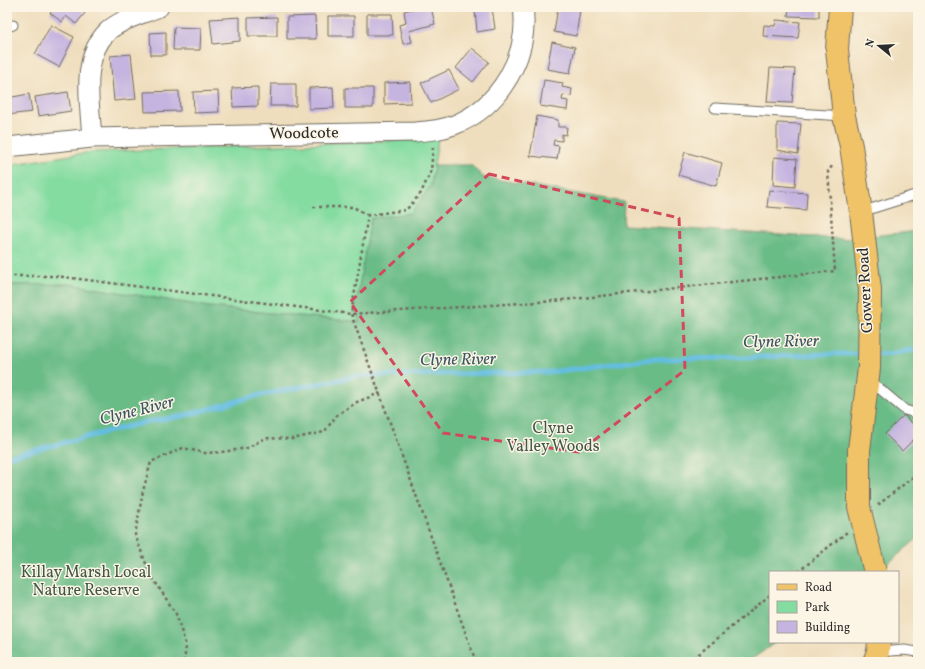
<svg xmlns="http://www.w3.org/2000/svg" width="925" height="669" font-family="Vollkorn,serif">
<rect width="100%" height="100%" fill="#fcf5e5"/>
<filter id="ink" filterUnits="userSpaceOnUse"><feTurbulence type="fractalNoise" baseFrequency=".025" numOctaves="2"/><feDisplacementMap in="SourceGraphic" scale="8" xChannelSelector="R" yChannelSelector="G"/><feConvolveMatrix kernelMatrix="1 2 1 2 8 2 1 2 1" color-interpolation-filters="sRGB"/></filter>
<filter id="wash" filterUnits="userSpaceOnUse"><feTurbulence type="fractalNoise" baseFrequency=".012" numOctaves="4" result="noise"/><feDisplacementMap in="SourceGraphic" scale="16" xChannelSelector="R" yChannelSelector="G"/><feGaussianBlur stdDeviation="0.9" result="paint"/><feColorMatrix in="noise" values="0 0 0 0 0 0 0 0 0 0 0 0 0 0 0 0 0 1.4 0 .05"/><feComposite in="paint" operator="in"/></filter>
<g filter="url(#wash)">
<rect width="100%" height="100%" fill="#efdebd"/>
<!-- green -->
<path fill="#84dca1" stroke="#588466" d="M438,139L431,185L411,213L361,322L209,307L69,284L7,285V165L91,152Z"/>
<!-- forest -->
<path fill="#6bbc87" stroke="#4b7459" d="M434,165H471L483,177L624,202L623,225L844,239L918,231V538L878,572H770V642H776L748,662H7V285L69,284L209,307L360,322L355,310L371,218L411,213L431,185Z"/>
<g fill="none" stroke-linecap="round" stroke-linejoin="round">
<!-- stream -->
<path stroke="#63bde1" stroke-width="5" d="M874,354H889L918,349
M7,457L146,422L183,416L256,396L357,376L550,372L651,359L743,358L825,354H864"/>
</g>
<g id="blocks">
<!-- building -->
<path fill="#c5b3e0" d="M55,7H78L85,13L76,24L66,16L62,22L50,13Z
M92,7H100L96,11Z
M421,7H431L435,24L409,31L412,42L403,44L399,25L406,23L404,11Z
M558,7L580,10L576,36L554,32Z
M789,7H819V17L788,16Z
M492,8L495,29L477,32L475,10Z
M367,14H392L393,35H367Z
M315,16L316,39H287V17Z
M328,16H354V36H328Z
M240,17V41L213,44L210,19Z
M277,17V36H248V18Z
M776,20L800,22L798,38L763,36L764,25L775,26Z
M51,25L74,37L59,67L35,54Z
M174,27L201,28L200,50H173Z
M166,32V55H151L150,33Z
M552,42L575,47L570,73L547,69Z
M472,48L489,62L473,82L456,68Z
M131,54L136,99L114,101L110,56Z
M770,68L795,69L792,103L767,102Z
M449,70L459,89L431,103L421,83Z
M544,80L563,83L562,87L572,89L571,96L563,95L562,100L568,101L567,110L540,106Z
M410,82L411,103L384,104V83Z
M271,84H296V106H270Z
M258,87V106L233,107L232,88Z
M333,87L334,108L309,109V88Z
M345,88H373V108H345Z
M179,91L180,111L145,112L144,92Z
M218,91L219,112L194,113L193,92Z
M68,92L71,111L38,116L35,97Z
M29,94L32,112L7,115V98Z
M537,116L558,120V127H567L566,135L562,134V141L554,140L553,145L559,146L557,159L530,156Z
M777,123L801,124L798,154L777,150Z
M685,152L722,163L716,186L678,175Z
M774,157L797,159L795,187L773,185Z
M769,190L807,193L806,210L767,207Z
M904,415L918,429V435L902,451L885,434Z"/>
</g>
</g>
<g filter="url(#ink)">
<use href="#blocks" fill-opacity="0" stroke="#706a5e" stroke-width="1"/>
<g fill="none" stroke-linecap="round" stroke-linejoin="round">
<!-- service casing -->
<g stroke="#706a5e" stroke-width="11">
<path id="service" d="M7,27L13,25
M715,108L844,116
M861,212L918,194
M872,377L874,384L905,410L918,414
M878,652L904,650L918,652"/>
</g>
<!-- minor casing -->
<g stroke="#706a5e" stroke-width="21">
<path id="minor" d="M92,138C90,103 80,58 108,31C121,19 143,14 159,7
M7,147L92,138L415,132C429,131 441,130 454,125C500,107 530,55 523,7"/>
</g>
<!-- primary casing -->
<g stroke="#706a5e" stroke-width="24">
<path id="primary" d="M840,7L837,49L844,116L851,146L861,212L870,290L869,368L859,450
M874,662L878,652L879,642"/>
</g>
<!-- path -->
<path stroke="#706a5e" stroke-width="2.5" stroke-dasharray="3 3" stroke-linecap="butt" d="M433,147L431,171L421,193L406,210L368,215L351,314L476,662
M313,207H353L368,215
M7,276H56L351,314L554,301L835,271L828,171L834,164
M878,505L918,473
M798,572L847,532
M184,662L186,646L176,614L150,574L135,535L143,491L151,462L183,448L205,453L222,452L247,448L265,438L292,439L324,432L337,415L357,402L380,393
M689,662L770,595"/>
<!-- service -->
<use href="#service" stroke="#fff" stroke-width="9"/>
<!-- minor -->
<use href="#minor" stroke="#fff" stroke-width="19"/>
<!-- primary -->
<use href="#primary" stroke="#f0c369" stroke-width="22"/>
<!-- primary-bridge casing -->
<g stroke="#706a5e" stroke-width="24" stroke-linecap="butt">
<path id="primary-bridge" d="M859,450V507L875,572"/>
</g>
<!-- primary-bridge -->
<use href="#primary-bridge" stroke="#f0c369" stroke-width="22"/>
</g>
</g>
<!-- marked area -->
<path fill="none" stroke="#d1495b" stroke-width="3" stroke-dasharray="8 5" stroke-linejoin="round" d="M489,174L679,218L685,370L579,452L443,433L350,302Z"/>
<g text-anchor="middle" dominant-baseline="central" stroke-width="3" stroke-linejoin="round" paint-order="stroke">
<!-- street labels -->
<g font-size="16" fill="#2b2b2b" stroke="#fcf5e5">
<text transform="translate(304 134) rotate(-1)">Woodcote</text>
<text transform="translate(866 290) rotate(-93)">Gower Road</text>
</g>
<!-- park labels -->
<g font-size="16" fill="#415748" stroke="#fcf5e5">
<text x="553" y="429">Clyne<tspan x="553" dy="18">Valley Woods</tspan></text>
<text x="86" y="573">Killay Marsh Local<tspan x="86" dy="18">Nature Reserve</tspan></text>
</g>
<!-- water labels -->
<g font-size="17" font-style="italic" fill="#3c5762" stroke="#fcf5e5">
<text transform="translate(781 342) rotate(-1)">Clyne River</text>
<text transform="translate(458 360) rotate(-1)">Clyne River</text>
<text transform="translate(137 411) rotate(-14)">Clyne River</text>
</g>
</g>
<!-- margin -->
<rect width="925" height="669" fill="none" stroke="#fcf5e5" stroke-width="24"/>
<!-- legend -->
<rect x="769" y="571" width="130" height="72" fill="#fcf5e5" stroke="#a8a49b"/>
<rect x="777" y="584" width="20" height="6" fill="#f0c369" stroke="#a8a49b"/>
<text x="805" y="591" font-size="12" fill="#2b2b2b">Road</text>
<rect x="777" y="601" width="20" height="12" fill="#84dca1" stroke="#a8a49b"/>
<text x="805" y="611" font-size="12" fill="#2b2b2b">Park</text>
<rect x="777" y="621" width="20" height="12" fill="#c5b3e0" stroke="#a8a49b"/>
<text x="805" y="631" font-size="12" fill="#2b2b2b">Building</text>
<!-- north arrow -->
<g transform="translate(879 46) rotate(288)" stroke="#fcf5e5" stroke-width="3" paint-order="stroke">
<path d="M0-3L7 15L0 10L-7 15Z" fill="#2b2b2b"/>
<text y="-6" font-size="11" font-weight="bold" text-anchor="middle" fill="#2b2b2b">N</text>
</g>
</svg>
